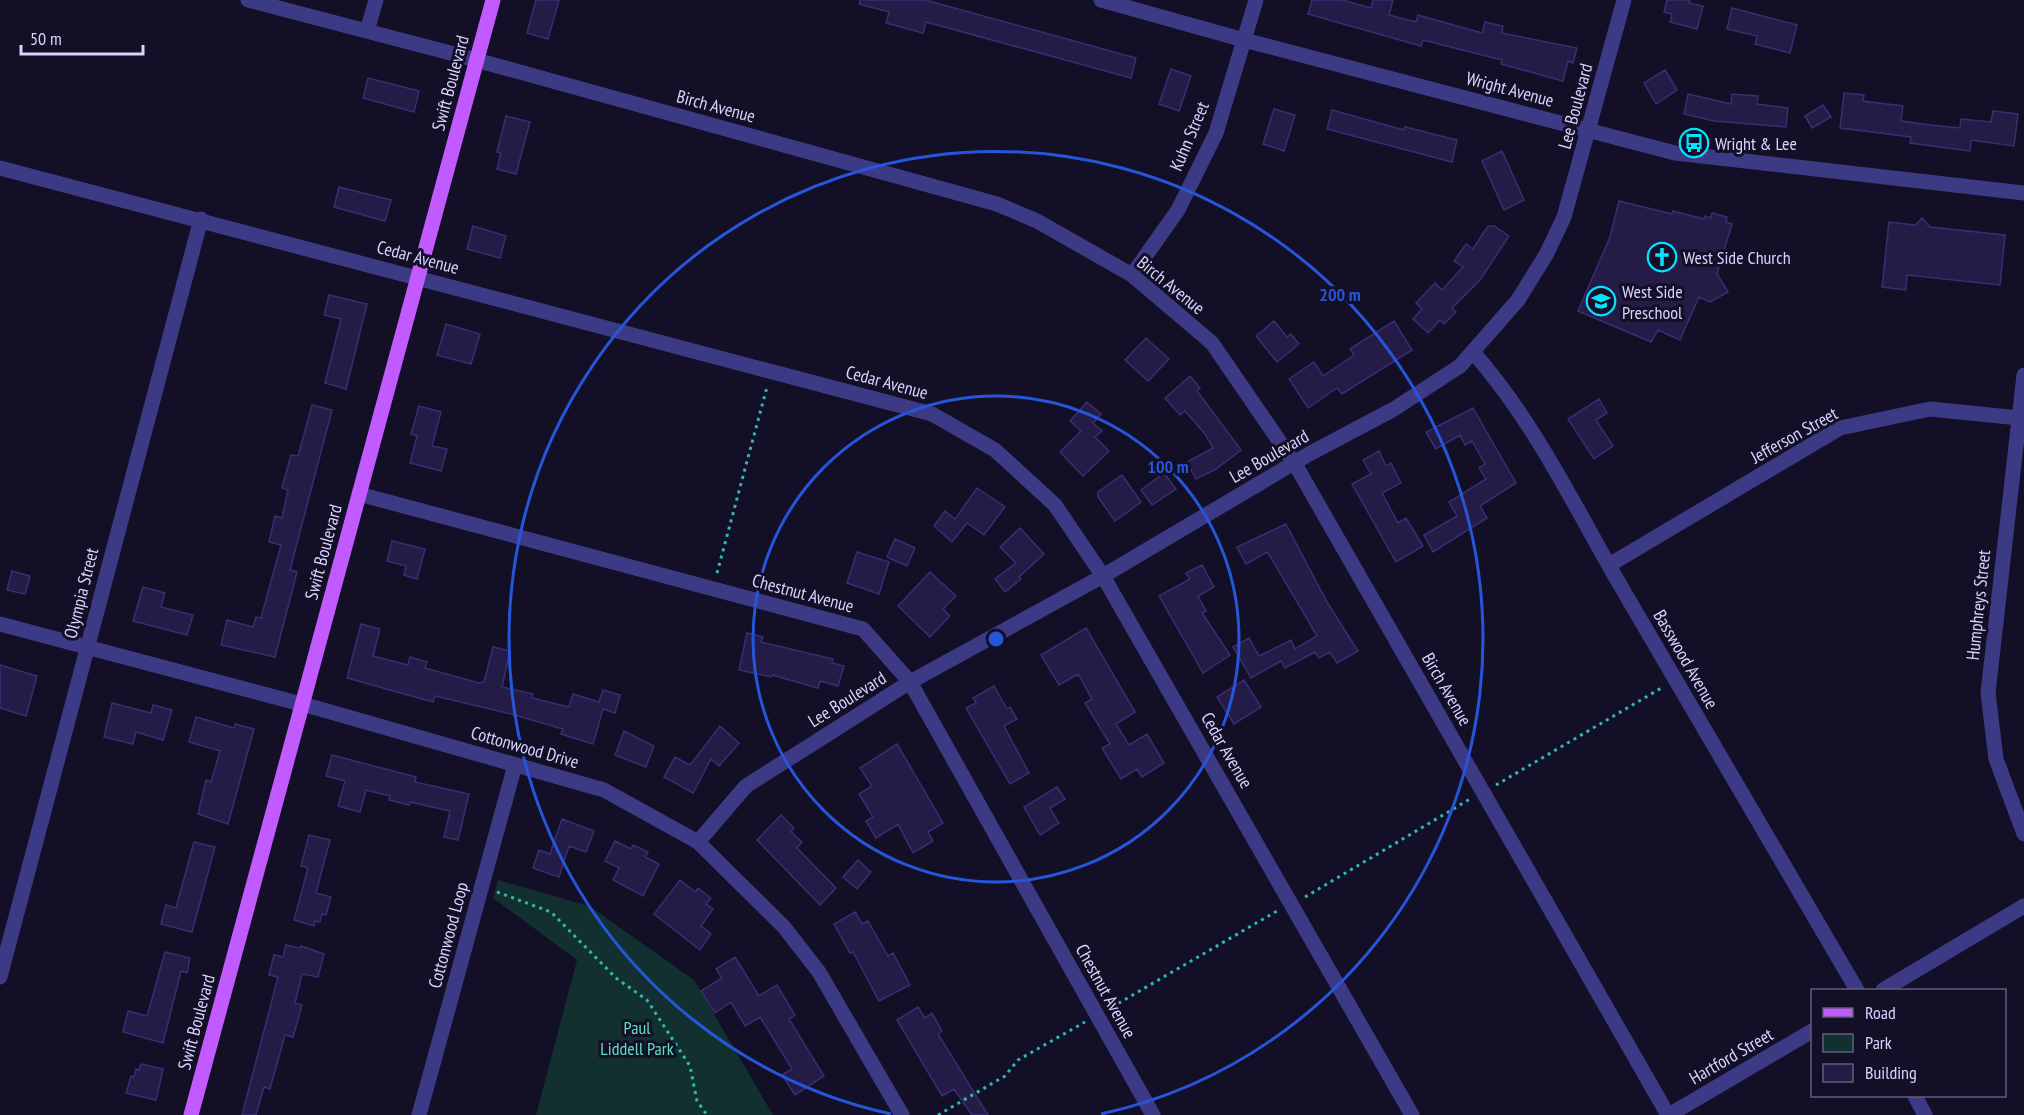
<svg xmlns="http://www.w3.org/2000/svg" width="2024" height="1115" font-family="'PT Sans Narrow',sans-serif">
<rect width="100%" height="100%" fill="#130f26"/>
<!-- green -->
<path fill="#12302f" d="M498,880L589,906L694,980L773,1115H536L577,960L493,898Z"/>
<!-- building -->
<path fill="#241b47" stroke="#3b2d73" stroke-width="1.5" d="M536,0H559L548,39L527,33Z
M860,0H925L1136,58L1131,78L926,22L923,33L886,23L889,12L859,4Z
M1312,0H1342L1371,8L1373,0H1393L1389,15L1416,22L1418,15L1482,33L1485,22L1503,26L1502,33L1577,48L1573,63L1568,61L1563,81L1501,64L1502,60L1423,40L1421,46L1308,14Z
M1667,0H1690L1689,3L1703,6L1697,29L1670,22L1672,14L1664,12Z
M1732,8L1797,25L1790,53L1755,44L1757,36L1727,29Z
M1171,69L1191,76L1179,111L1159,104Z
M1665,70L1677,90L1656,104L1644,83Z
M368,78L419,91L414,112L363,98Z
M1844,93L1864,95L1863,101L1903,106L1901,121L1930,125L1960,128L1961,119L1991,122L1993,111L2018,114L2014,146L1971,140L1970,151L1910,143L1911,137L1840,128Z
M1688,94L1731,104L1732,94L1758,96L1757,104L1788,108L1786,127L1714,121L1684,114Z
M1823,105L1831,117L1812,128L1805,116Z
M1274,109L1295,115L1284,151L1263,144Z
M1332,110L1404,130L1405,127L1457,140L1452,162L1327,129Z
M506,116L530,122L516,174L497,169L501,153L497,152Z
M1502,151L1524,200L1504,210L1482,161Z
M339,187L391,200L385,221L334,207Z
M1619,201L1672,214L1673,211L1704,219L1705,216L1711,218L1712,213L1727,217L1726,222L1732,224L1717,274L1728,292L1710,302L1699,297L1680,340L1658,330L1651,342L1578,311L1610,237Z
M1922,218L1930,227L2005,235L2000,285L1907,275L1906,290L1882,287L1889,222L1915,225Z
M473,226L506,236L500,258L467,249Z
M1488,226H1494L1509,236L1480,280L1452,308L1456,312L1444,324L1440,320L1428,333L1413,319L1422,309L1416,303L1435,283L1442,290L1463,267L1454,261L1466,244L1473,249Z
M329,295L367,304L346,389L325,383L341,319L324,315Z
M1274,321L1287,337L1291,334L1299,344L1277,362L1256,336Z
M1394,321L1412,350L1342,394L1337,388L1308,408L1289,379L1314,362L1323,376L1354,355L1350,349Z
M446,324L480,334L471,364L437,355Z
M1146,338L1169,359L1148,381L1125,360Z
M1190,376L1200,388L1197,391L1241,450L1216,469L1196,479L1187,462L1213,448L1205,434L1185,411L1180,415L1165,398Z
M1599,399L1607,413L1596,420L1613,446L1594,459L1568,419Z
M1087,402L1101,414L1093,423L1102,431L1095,437L1109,451L1083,476L1060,452L1081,431L1070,421Z
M312,405L332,410L290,570L297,572L275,657L221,645L227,620L253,627L256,617L261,618L281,545L269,542L275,516L282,518L288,490L282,488L291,455L298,456Z
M419,406L441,412L432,446L447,449L441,471L410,463L417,436L411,434Z
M1473,408L1516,483L1480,506L1487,518L1433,552L1424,535L1457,516L1449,502L1486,479L1479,468L1485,464L1472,441L1465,445L1460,435L1436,449L1426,432Z
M1379,451L1386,466L1391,463L1401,483L1382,493L1398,523L1406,518L1423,546L1396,562L1352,484L1371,474L1363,460Z
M1164,473L1176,489L1152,505L1141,490Z
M1122,475L1141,502L1115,521L1098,497V492Z
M977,488L1005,507L984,535L967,523L952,542L934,526L945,511L955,519Z
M1286,524L1327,602L1358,651L1337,663L1330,652L1319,658L1315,652L1285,668L1281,661L1251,678L1233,647L1249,638L1259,656L1291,640L1295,649L1317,636L1270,556L1267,552L1246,564L1237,547Z
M1020,528L1044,554L1019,577L1021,579L1005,592L995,579L1016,563L1000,547Z
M895,539L915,548L907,566L887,557Z
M392,541L425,549L417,579L404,575L406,566L387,561Z
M857,552L889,562L879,594L847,583Z
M1202,565L1214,587L1198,596L1206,611L1202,613L1230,655L1203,673L1159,596L1190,579L1186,573Z
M12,571L30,576L25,594L7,590Z
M930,572L956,596L943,609L950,616L930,637L898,606Z
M143,587L165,593L161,607L193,615L187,635L133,621Z
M361,624L380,629L373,656L408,665L410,657L427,662L425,668L479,683L484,682L493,647L510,651L502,687L533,694L532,698L569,707L573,694L599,702L603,690L620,695L615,713L603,709L593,744L561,734L563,729L511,714L435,696L433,702L347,678Z
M1086,628L1135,712L1116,724L1129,745L1147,734L1164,763L1142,777L1137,769L1121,779L1102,748L1110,744L1085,703L1092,699L1078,674L1059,685L1041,655Z
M747,633L763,637L761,642L833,659L832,663L844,666L838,686L820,681L818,688L772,675L771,677L739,670Z
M0,665L37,676L26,716L0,708Z
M1244,680L1261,707L1234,724L1217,697Z
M994,686L1007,709L1010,707L1017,719L1004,726L1029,773L1010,784L966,708L976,703L973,698Z
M112,703L151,713L153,705L172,710L163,740L136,732L133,744L104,737Z
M196,717L234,728L235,724L254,729L228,824L198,814L206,780L211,782L220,751L189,742Z
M720,726L739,743L719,766L711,759L693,793L664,777L675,757L690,765Z
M624,731L654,746L646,767L615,755Z
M897,744L943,823L928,832L933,841L913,853L898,824L876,838L866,821L873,817L859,794L872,786L860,768Z
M332,755L416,777L415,782L469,794L458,840L444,837L450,811L410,802L409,805L389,800L390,796L366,790L360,812L338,806L345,781L326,776Z
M1057,787L1065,799L1050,808L1059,823L1040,835L1024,807Z
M781,815L794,828L791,832L802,842L797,848L836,888L820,905L757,840Z
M562,819L594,831L586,852L569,846L559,877L533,868L539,850L550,854Z
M309,835L330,840L316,893L331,897L326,915L322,914L320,922L315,921L314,926L294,920L308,868L301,866Z
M615,841L631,849L633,845L648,852L645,857L659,864L643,896L613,880L619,868L605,861Z
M194,842L215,847L192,932L161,924L166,905L176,908Z
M858,860L871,872L857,889L843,877Z
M680,880L695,892L698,888L711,898L706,904L713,909L701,926L711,934L700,950L654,914Z
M855,912L862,924L868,921L888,956L893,953L910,985L879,1001L853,952L850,953L834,924Z
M286,945L300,948L301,946L324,954L318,977L302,974L295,1003L302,1005L293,1037L285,1035L270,1089L264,1087L256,1115H242L278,977L269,975L274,955L283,957Z
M165,952L190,958L187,973L181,971L163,1043L123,1032L128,1011L147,1016Z
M735,957L759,996L777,985L795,1015L789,1019L824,1076L795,1095L782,1075L792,1069L760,1017L745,1026L731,1002L715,1013L701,991L722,978L716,969Z
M918,1007L925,1018L932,1013L942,1031L938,1034L988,1115H972L954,1089L942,1096L897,1020Z
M141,1064L163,1069L156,1100L126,1093L131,1076L134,1077L136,1069L139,1070Z"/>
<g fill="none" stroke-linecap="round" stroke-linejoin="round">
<!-- path -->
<path stroke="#2fb8b0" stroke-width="3" stroke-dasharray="3 4.5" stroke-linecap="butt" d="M717,573L767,387
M1496,785L1663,687
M497,892L551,912L616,978L647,1000L690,1066L697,1101L707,1115
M1305,897L1470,799
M1112,1007L1277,911
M938,1115L1005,1076L1018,1060L1085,1022"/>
<!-- minor -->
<path stroke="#3d3a85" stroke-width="15" d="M248,0L458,55L997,204L1037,221L1132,275L1212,343L1295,464L1660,1101L1668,1115H1669L1812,1031
M1101,0L1244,40L1675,153L2024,193
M367,31L376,0
M0,168L932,414L995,450L1055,505L1103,576L1412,1115
M1132,275L1178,210L1216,133L1256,0
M1473,352C1537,425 1575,508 1623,590C1701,724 1779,857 1857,990
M2024,375L1988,693L1996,759L2024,834
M359,494L863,629L910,682L1153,1115
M1609,565L1840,428L1930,409L2019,418
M0,624L320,709L604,790L698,842L784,927L819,972L902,1115
M698,842L746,786L910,682L1103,576L1309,454L1394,409L1460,366L1518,300L1547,253L1564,217L1624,0
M0,977L201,219
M1883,990L2024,906
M1915,1096L1925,1115
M419,1115L515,765"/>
<!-- major -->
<path stroke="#c25bff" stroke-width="15" d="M191,1115L493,0"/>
</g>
<!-- distance rings -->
<g fill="none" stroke="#2655da" stroke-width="3">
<circle cx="996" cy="639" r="243"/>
<path d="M891 1114A487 487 0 1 1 1101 1114"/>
</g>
<!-- icons -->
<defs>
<g id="bus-ring" transform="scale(1.5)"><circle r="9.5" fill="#130f26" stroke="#00e5ff" stroke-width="1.5"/><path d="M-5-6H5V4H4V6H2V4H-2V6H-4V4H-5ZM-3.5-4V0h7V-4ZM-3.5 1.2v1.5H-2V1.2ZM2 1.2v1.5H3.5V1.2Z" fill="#00e5ff"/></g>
<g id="church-ring" transform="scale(1.5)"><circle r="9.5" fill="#130f26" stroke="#00e5ff" stroke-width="1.5"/><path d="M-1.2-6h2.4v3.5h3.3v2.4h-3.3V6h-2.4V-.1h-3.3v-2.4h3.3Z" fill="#00e5ff"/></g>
<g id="school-ring" transform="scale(1.5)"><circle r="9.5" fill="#130f26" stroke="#00e5ff" stroke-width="1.5"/><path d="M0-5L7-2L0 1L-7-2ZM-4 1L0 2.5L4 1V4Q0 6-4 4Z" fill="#00e5ff"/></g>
</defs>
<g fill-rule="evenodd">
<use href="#bus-ring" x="1694" y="143"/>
<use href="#church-ring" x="1662" y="257"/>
<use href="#school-ring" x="1601" y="301"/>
</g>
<g text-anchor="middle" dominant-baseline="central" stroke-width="6" stroke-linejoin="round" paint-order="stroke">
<!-- street labels -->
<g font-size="18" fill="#d9d4ff" stroke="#130f26">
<text transform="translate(450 83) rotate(-75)">Swift Boulevard</text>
<text transform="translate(1510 89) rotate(15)">Wright Avenue</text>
<text transform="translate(716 106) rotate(15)">Birch Avenue</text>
<text transform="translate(1575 106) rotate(-75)">Lee Boulevard</text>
<text transform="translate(1189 136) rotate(-67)">Kuhn Street</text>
<text transform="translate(418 257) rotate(15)">Cedar Avenue</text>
<text transform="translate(1171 285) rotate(39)">Birch Avenue</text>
<text transform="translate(887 382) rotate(15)">Cedar Avenue</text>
<text transform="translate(1794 435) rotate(-29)">Jefferson Street</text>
<text transform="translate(1269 456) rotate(-30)">Lee Boulevard</text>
<text transform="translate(323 552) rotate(-75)">Swift Boulevard</text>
<text transform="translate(81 593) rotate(-76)">Olympia Street</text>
<text transform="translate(803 593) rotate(15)">Chestnut Avenue</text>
<text transform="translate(1978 605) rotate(-84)">Humphreys Street</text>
<text transform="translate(1686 659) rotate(60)">Basswood Avenue</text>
<text transform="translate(1447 689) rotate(60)">Birch Avenue</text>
<text transform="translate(847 699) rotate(-32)">Lee Boulevard</text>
<text transform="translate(525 747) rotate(16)">Cottonwood Drive</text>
<text transform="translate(1227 750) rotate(60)">Cedar Avenue</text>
<text transform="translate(448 935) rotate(-75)">Cottonwood Loop</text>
<text transform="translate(1106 991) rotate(61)">Chestnut Avenue</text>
<text transform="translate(196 1022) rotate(-75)">Swift Boulevard</text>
<text transform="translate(1731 1056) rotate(-30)">Hartford Street</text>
</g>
<!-- poi labels -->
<g font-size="18" fill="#d9d4ff" stroke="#130f26" text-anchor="start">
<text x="1715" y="143">Wright &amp; Lee</text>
<text x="1683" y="257">West Side Church</text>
<text x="1622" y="291">West Side<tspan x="1622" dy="21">Preschool</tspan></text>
</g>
<!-- park labels -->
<g font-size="18" fill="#5fe0c0" stroke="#130f26">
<text x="637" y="1027">Paul<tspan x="637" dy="21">Liddell Park</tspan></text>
</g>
</g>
<circle cx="996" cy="639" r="9" fill="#2655da" stroke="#130f26" stroke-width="3"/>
<g font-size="18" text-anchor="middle" font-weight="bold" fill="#2655da" stroke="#130f26" stroke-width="6" stroke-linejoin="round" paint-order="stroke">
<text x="1340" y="301">200 m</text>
<text x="1168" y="473">100 m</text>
</g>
<!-- legend -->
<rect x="1811" y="989" width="195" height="108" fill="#130f26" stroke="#625e7d" stroke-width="1.5"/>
<rect x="1823" y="1008" width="30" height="9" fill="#c25bff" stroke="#625e7d" stroke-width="1.5"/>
<text x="1865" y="1019" font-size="18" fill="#d9d4ff">Road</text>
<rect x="1823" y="1034" width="30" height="18" fill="#12302f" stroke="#625e7d" stroke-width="1.5"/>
<text x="1865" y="1049" font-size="18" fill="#d9d4ff">Park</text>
<rect x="1823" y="1064" width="30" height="18" fill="#241b47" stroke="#625e7d" stroke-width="1.5"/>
<text x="1865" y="1079" font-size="18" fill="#d9d4ff">Building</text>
<!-- scale -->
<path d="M21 45v9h122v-9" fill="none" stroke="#d9d4ff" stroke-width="3"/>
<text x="30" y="45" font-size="18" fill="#d9d4ff" stroke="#130f26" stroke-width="4.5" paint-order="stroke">50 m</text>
</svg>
